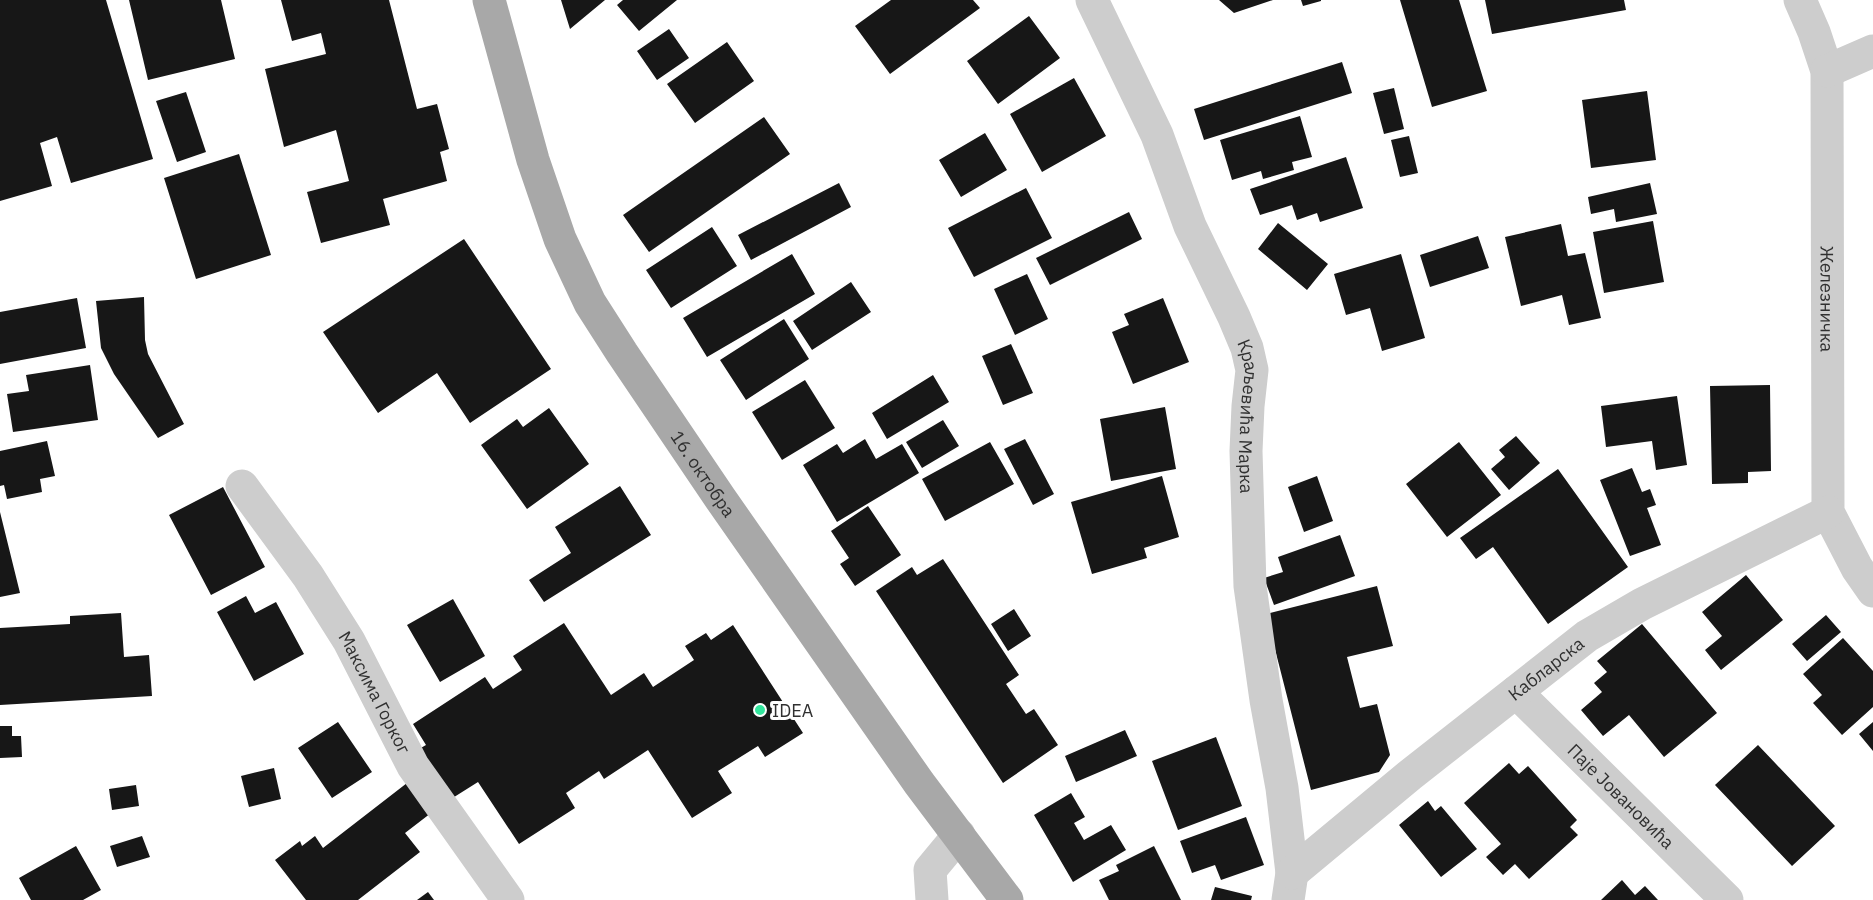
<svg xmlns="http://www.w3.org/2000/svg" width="1873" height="900" font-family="'IBM Plex Sans',sans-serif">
<rect width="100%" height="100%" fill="#fff"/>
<!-- building -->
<path fill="#171717" d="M0,0H106L153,159L71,183L57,137L40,143L52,186L0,201Z
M129,0H221L235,59L148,80Z
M281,0H389L417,109L437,104L449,149L440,152L447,181L383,199L390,225L321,243L307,192L349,181L336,130L284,147L265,69L326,54L321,33L292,41Z
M561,0H605L570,29Z
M623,0H677L639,31L617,5Z
M891,0H973L980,8L890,74L855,26Z
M1219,0H1273L1234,13Z
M1301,0H1321V1L1303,6Z
M1400,0H1459L1487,91L1432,107Z
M1485,0H1624L1626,10L1492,34Z
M1029,16L1060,58L998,104L967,61Z
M669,29L689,58L657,80L637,51Z
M727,42L754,81L695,123L667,84Z
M1342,62L1352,93L1204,140L1194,109Z
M1074,78L1106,136L1042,172L1010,114Z
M1394,88L1404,129L1384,134L1373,93Z
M1647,91L1656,160L1591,168L1582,100Z
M186,92L206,152L177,162L156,101Z
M1300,116L1312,157L1292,162L1294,170L1263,179L1261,171L1232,180L1220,140Z
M764,117L790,154L649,252L623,215Z
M985,133L1007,170L961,197L939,160Z
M1409,136L1418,173L1400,177L1391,140Z
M239,154L271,255L196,279L164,178Z
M1346,157L1363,208L1320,222L1317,213L1297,220L1292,205L1260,215L1250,189Z
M839,183L851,207L751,260L738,235Z
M1650,183L1657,214L1616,222L1614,209L1591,214L1588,197Z
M1026,188L1052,238L974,277L948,228Z
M1129,212L1142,239L1050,285L1036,258Z
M1653,221L1664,282L1604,293L1593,232Z
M1278,223L1328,264L1307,290L1258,249Z
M1561,224L1568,256L1585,253L1601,318L1569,325L1562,295L1521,306L1505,237Z
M712,227L737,266L671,308L646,270Z
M1478,236L1489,268L1430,287L1420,255Z
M464,239L551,369L470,423L437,373L378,413L323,332Z
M792,254L815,294L707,357L683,318Z
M1401,254L1425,338L1382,351L1370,308L1346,315L1334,274Z
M1027,274L1048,319L1015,335L994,289Z
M851,282L871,312L812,350L793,321Z
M144,297L145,340L148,354L184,424L158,438L114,374L101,348L96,301Z
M77,298L86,348L0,364V312Z
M1163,298L1189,362L1133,384L1112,332L1129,325L1124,314Z
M784,319L809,359L746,400L720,360Z
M1011,344L1033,393L1003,405L982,356Z
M90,365L98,420L13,432L7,394L29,391L26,375Z
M933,375L949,402L887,439L872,413Z
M805,380L835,428L782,460L752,412Z
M1770,385L1771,471L1748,472V483L1712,484L1710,386Z
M1677,396L1687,465L1656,470L1652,441L1606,447L1601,406Z
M1165,407L1176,469L1111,481L1100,419Z
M549,408L589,464L527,509L481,445L517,419L523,427Z
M943,420L959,446L922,468L906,442Z
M1516,436L1540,463L1509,490L1491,469L1505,457L1499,450Z
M865,439L876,459L902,444L919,473L837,522L803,465L837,444L843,453Z
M1025,439L1054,494L1033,505L1004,449Z
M47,441L55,476L40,479L42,492L7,499L4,485L0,486V451Z
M990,442L1014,484L945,521L922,479Z
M1459,442L1501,495L1447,537L1406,484Z
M1632,468L1642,492L1650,489L1656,505L1647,508L1661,545L1630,556L1600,480Z
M1558,469L1628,567L1548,624L1493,547L1476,559L1460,538Z
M1162,476L1179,537L1144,548L1147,558L1092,574L1071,502Z
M1317,476L1333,521L1304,532L1288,487Z
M620,486L651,535L544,602L529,580L571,553L555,527Z
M223,487L265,567L211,595L169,515Z
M868,506L901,555L855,586L840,564L849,558L831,531Z
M0,512L20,593L0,597Z
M1340,535L1355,576L1274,605L1264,578L1283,572L1278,557Z
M943,559L1019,675L1006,684L1026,714L1034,709L1058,745L1003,783L876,591L912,567L917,575Z
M1746,575L1783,620L1721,670L1705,650L1722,636L1702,612Z
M1377,586L1393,646L1347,657L1360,708L1377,704L1390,755L1379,772L1311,790L1266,614Z
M246,596L255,613L276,602L304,654L254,681L217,612Z
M453,599L485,656L440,682L407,625Z
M1014,609L1031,636L1008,651L991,624Z
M121,613L124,657L149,655L152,696L0,705V628L70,624V616Z
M1826,615L1841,632L1807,661L1792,644Z
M564,623L611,695L644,673L653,687L694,660L685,646L706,633L711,640L733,625L803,733L765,757L758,746L718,771L732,793L692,818L648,750L604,779L599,771L566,793L575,808L519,844L478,782L451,799L419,749L426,745L413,724L485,677L493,689L522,670L513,656Z
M1642,624L1717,713L1664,757L1629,715L1603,736L1581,710L1602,692L1594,683L1607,672L1597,661Z
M1843,638L1873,671V707L1842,735L1813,703L1822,695L1803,674Z
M338,722L372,772L332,798L298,748Z
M1873,722V751L1859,734Z
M0,726H12V736H21L22,757L0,758Z
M1125,730L1137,756L1076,782L1065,756Z
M1216,737L1242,806L1178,830L1152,761Z
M1758,745L1835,826L1792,866L1715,785Z
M1509,763L1519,774L1528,766L1577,820L1570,827L1578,835L1529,879L1515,864L1503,875L1486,857L1501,844L1464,803Z
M274,768L281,799L249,807L241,776Z
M407,783L431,813L405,833L420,852L358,900H306L275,860L300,841L302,846L315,836L323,848Z
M136,785L139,806L112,810L109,789Z
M1071,793L1085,817L1074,823L1084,840L1111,825L1126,850L1073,882L1034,815Z
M1428,801L1435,811L1441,806L1477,849L1441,877L1399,825Z
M1246,817L1264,865L1221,880L1215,865L1192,873L1180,841Z
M142,836L150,857L117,867L110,846Z
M76,846L101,890L83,900H31L19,878Z
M1154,846L1181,900H1109L1099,880L1119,871L1116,865Z
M1622,880L1635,895L1645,886L1658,900H1601Z
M1215,887L1252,896L1251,900H1211Z
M428,892L434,900H417Z"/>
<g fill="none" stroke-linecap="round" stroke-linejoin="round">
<!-- minor -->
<g stroke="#cdcdcd" stroke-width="33">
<path id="s1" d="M1092,0L1157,135L1190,226L1234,317L1247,348L1252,370L1248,406L1246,451L1250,586L1266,700L1282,788L1292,873L1288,900"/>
<path id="s2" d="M1800,0L1814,32L1827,71L1828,512L1857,568L1873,591"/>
<path d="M1827,71L1873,51"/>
<path id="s3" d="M242,486L308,576L349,641L413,766L508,900"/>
<path id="s4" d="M1516,692L1727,900"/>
<path id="s5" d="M1292,873L1410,775L1587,636L1642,604L1828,512"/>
<path d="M932,900L930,870L959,835"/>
</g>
<!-- major -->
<path stroke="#a8a8a8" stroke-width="33" id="s6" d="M489,0L533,160L560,239L590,303L622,353L720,498L919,783L1007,900"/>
</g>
<!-- markers -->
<circle fill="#32e69d" stroke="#fff" stroke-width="2" cx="760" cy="710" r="6"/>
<g text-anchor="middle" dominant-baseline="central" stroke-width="6" stroke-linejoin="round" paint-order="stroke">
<!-- street labels -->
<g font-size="18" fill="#303030" stroke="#fff">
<text stroke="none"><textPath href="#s2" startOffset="304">Железничка</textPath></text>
<text stroke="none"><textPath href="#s1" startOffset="450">Краљевића Марка</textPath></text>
<text stroke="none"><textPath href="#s6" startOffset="525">16. октобра</textPath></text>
<text stroke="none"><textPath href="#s5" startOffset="326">Кабларска</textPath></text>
<text stroke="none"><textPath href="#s3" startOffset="246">Максима Горког</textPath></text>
<text stroke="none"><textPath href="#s4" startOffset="148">Паје Јовановића</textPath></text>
</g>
<!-- poi labels -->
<g font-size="18" fill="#303030" stroke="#fff" text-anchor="start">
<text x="772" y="710">IDEA</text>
</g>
</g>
</svg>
